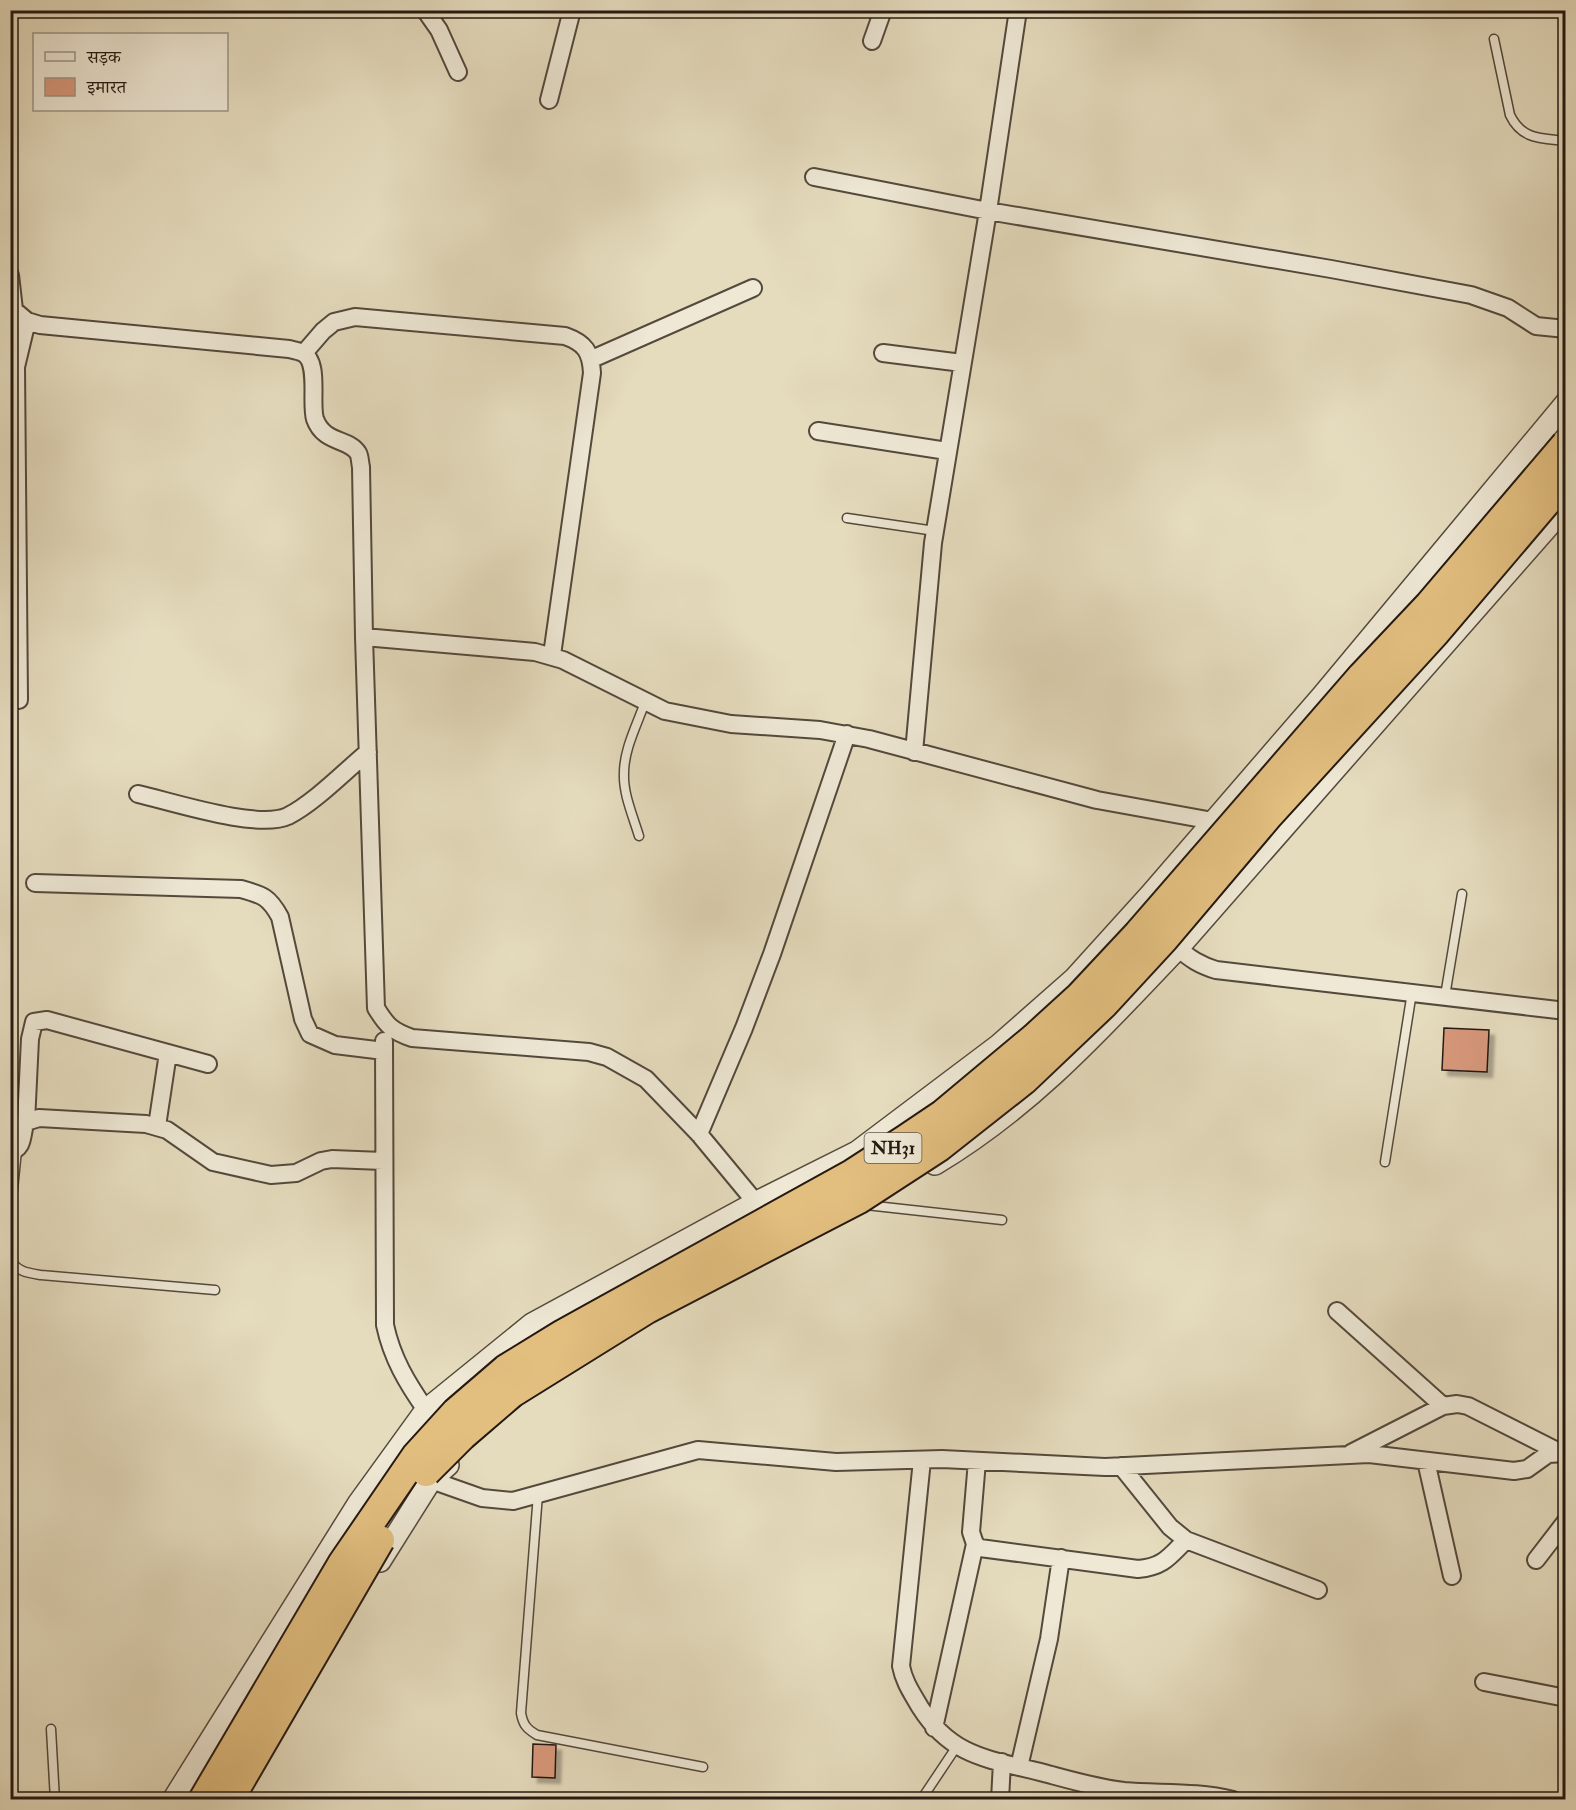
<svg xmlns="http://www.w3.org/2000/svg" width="1576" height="1810" font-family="'IM FELL Double Pica','Noto Serif Devanagari',serif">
<defs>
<filter id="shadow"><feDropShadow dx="5.5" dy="5.5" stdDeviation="1.5" flood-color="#0004"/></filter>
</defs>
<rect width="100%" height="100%" fill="#e5dcbe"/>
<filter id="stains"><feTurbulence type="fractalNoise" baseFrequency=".00333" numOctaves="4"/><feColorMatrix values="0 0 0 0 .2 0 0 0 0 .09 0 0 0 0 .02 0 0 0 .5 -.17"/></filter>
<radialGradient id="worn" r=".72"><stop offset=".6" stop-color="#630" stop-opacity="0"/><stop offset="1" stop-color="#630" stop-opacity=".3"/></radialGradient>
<!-- building -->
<path fill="#d9997c" stroke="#241812" stroke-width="1.5" filter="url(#shadow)" d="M1444,1028L1489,1030L1487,1072L1442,1070Z
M533,1744L556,1745L555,1778L532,1777Z"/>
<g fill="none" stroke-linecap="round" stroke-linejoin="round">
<!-- service casing -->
<g stroke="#54493d" stroke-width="11">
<path id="service" d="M1494,39L1510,115C1522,140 1541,138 1566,141
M847,518L935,531
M639,836C633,816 623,794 624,773C624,749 637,725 645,702
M1445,996L1462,894
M1385,1162L1412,992
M866,1205L1002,1220
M10,1219L17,1150
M10,1259C17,1272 28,1273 41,1275L215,1290
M538,1494L521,1713C523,1725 527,1729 537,1735L703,1767
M51,1729L55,1800
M921,1800L957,1746"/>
</g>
<!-- minor casing -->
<g stroke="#54493d" stroke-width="20">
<path id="minor" d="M425,10L439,30L458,72
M872,41L883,10
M549,100L572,10
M814,177L988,211L1331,269L1471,295L1508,308L1536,326L1566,329
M10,275L14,310L27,321L40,325L289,349C293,350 299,351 303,353C320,362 310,403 315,419C324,444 349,438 358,453C360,456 360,463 361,467L364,637L376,1008C387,1026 392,1031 412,1038L589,1052L607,1057L646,1079L699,1134L762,1210
M304,353L323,331L334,322L355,317L565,336C585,343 591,352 592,373L552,655
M883,353L962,363
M592,359L753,288
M818,431L947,451
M364,637L535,652L563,660L665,711L731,724L820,730L869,739L1097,800L1213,821
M19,700L16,367L27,321
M914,752L933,543L988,211L1018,10
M138,794C173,802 258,830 288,816C314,803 345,771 368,752
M35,883L241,889C263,895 269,897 280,917L303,1019L310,1034L335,1045L384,1051
M1178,948C1190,959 1200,965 1216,970L1566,1011
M384,1041L385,1325C392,1358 407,1383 426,1410
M26,1122L30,1039L34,1022L47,1020L208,1064
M157,1126L168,1053
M699,1134L744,1028L772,954L847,734
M10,1151C25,1149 21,1133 26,1122L39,1118L146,1124L167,1130L213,1162L271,1175L296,1173L321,1161L332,1159L383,1161
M1337,1311L1443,1406
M1351,1453L1443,1406L1457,1404L1468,1406L1559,1452
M922,1460L901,1666C904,1682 912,1693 920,1707C952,1758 990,1759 1044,1773C1070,1780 1097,1788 1124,1791C1160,1794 1196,1791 1233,1800
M977,1461L971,1532L975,1544L980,1548L1138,1569C1163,1567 1169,1557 1186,1540
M1426,1461L1452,1576
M1121,1466L1170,1527L1186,1540L1318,1590
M431,1480L482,1498L513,1501L698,1450L836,1462L942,1459L1105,1467L1369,1454L1514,1471L1527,1469L1548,1454L1566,1453
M1536,1560L1566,1521
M1484,1682L1566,1698
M934,1728L975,1544
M1019,1767L1049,1639L1061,1558
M1000,1800L1002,1762"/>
</g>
<!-- tertiary casing -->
<g stroke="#54493d" stroke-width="24">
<path id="tertiary" d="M935,1164C1032,1106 1101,1029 1178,948L1566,506
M380,1561L431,1480L448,1465
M173,1800L358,1504L426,1410L532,1324L755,1203L857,1152L999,1045L1074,979L1150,895L1322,696L1566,403"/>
</g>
<!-- service -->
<use href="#service" stroke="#eee8d5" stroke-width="8"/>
<!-- minor -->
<use href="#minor" stroke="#eee8d5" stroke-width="16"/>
<!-- tertiary -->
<use href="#tertiary" stroke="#eee8d5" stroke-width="21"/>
<!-- trunk-bridge casing -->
<g stroke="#241812" stroke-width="32" stroke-linecap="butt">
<path id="trunk-bridge" d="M426,1472L462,1436L512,1393L647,1309L859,1199L939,1147L1024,1080L1104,1004L1164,939L1269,815L1436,632L1566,479
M203,1800L342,1564L416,1456L456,1412L506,1369L563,1334L852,1174L906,1139L943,1114L1034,1038L1080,996L1138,934L1362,676L1429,605L1566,444
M229,1800L380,1540"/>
</g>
<!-- trunk-bridge -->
<use href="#trunk-bridge" stroke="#e2be7f" stroke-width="28"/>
</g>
<g text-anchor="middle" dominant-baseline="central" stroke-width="5" stroke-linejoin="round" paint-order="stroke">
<!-- shield labels -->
<rect fill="#eee8d5" stroke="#61564c" stroke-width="1.5" x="864.5" y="1133" width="57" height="30" rx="4.5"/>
<g font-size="18" font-weight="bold" fill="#241812">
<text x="893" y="1148">NH31</text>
</g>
</g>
<!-- margin -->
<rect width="1576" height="1810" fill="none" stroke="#e5dcbe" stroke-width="36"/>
<rect x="12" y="12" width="1552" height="1786" fill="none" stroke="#241812" stroke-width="3"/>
<rect x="18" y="18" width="1540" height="1774" fill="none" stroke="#241812" stroke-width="1.5"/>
<!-- legend -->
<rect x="33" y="33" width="195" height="78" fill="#eee8d5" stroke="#9d9587" stroke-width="1.5"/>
<rect x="45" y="52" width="30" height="9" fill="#eee8d5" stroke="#9d9587" stroke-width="1.5"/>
<text x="87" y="63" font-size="18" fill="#241812">सड़क</text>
<rect x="45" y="78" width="30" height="18" fill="#d9997c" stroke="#9d9587" stroke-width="1.5"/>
<text x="87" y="93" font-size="18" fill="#241812">इमारत</text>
<rect width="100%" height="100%" filter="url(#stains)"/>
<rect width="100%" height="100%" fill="url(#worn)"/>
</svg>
